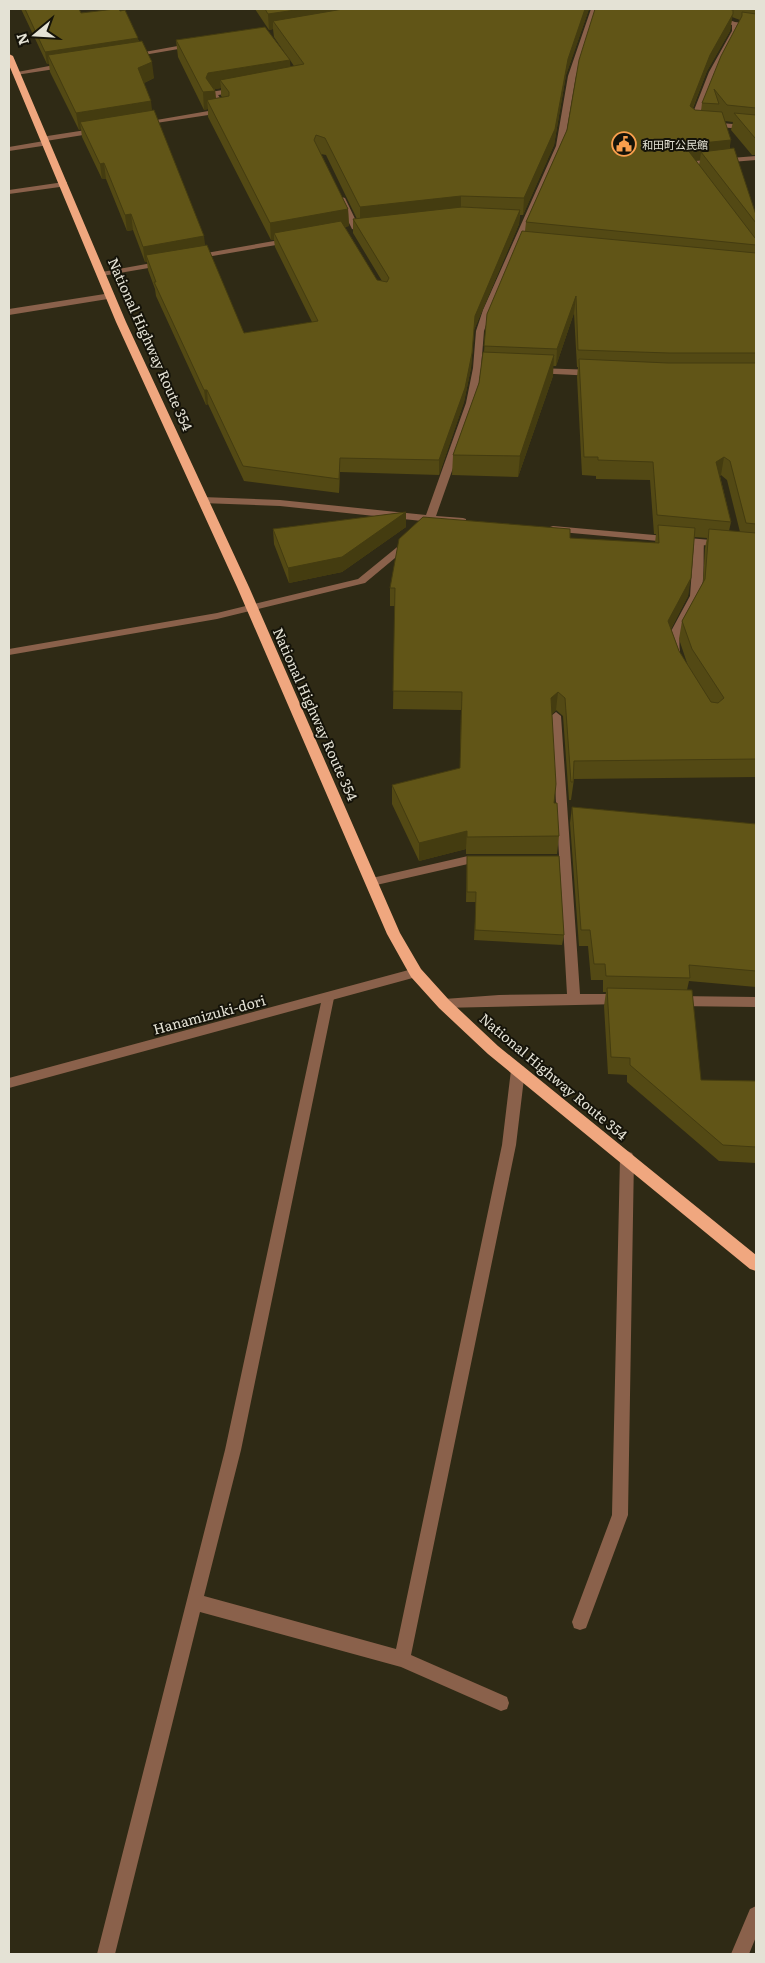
<svg xmlns="http://www.w3.org/2000/svg" width="765" height="1963" font-family="Literata,'Noto Sans JP',serif">
<rect width="100%" height="100%" fill="#2f2a15"/>
<g fill="none" stroke-linecap="round" stroke-linejoin="round">
<!-- service -->
<path fill="#8a614b" fill-rule="evenodd" d="M732,23H736L738,31L717,72L697,121L756,126V130L693,125L689,123L709,72L732,31Z
M338,196L345,198L360,229L359,231L352,229L337,198Z
M537,368L595,370L599,373L595,376L534,373V369Z
M699,539L704,542C703,560 705,580 700,598C693,620 676,625 680,652L675,655L670,652L669,635L690,596L694,542Z
M468,856H482L488,860L482,864H468L372,886L366,882L372,878Z"/>
<!-- minor -->
<path fill="#8a614b" fill-rule="evenodd" d="M591,9H597L576,76L564,146L491,310L484,331L481,368L476,403L436,516L463,518L466,519V523L432,522L413,543L365,583L217,619L9,655V649L217,613L358,579L407,539L422,521L280,506L202,503L197,500L202,497L280,500L426,515L466,403L473,368L476,331L483,310L556,146L568,76Z
M688,9H697L735,22L756,25V29L732,25Z
M194,43L197,45L196,46L132,57L128,55Z
M65,63L69,65L68,67L16,75L12,73Z
M236,88H239V92L218,95L229,110L228,112L143,125L139,123L220,109L209,94L210,92Z
M99,128L103,130L102,132L46,141L50,143L49,145L9,151V147L44,141L40,139L41,137Z
M756,156V160L695,165L699,172L695,174L686,165L693,161Z
M64,182H67V186L9,194V190Z
M291,238L295,240L294,242L195,259L191,257L195,255Z
M163,261L167,263L166,265L102,276L98,274L102,272Z
M553,526L756,544V550L550,531V527Z
M556,712L561,716L580,994H621L625,996L627,999L625,1002L621,1004L440,1008L438,1004L440,1000L444,999L499,995L567,994L551,716Z
M328,993L332,995L334,998L241,1450L204,1596L396,1649L502,1145L511,1070L513,1066H523L525,1070L516,1145L411,1655L507,1697L509,1703L507,1709L501,1711L401,1667L200,1612L115,1954H97L225,1450L322,998L324,995Z
M676,996L756,997V1007L676,1006L672,1004L670,1001L672,998Z
M627,1151L632,1153L634,1157L628,1515L586,1628L580,1630L574,1628L572,1622L612,1515L620,1157L622,1153Z
M756,1906V1937L749,1954H731L750,1909Z"/>
<!-- tertiary -->
<path fill="#8a614b" fill-rule="evenodd" d="M111,293L115,296L114,298L9,315V309Z
M416,968L420,970L422,973L420,976L9,1088V1078Z"/>
<!-- trunk -->
<path fill="#f0a77f" fill-rule="evenodd" d="M9,54L13,56L126,322L249,587L400,933L421,969L449,1000L498,1046L756,1255V1271L750,1269L488,1054L439,1008L411,977L387,934L237,587L116,322L9,65Z"/>
</g>
<!-- wall -->
<path fill="#534914" fill-rule="evenodd" d="M21,9H79L81,13L120,11L139,41L154,78L144,83L152,111L205,245L244,333L312,322L275,247L274,240H271L208,117V109L204,110L178,57L176,40L289,59L274,37L273,29L269,30L255,9H589L566,75L554,145L523,215H520L519,224L474,330L471,368L464,402L439,475L340,472L339,493L244,481L208,404L206,405L156,296L155,289L148,270L147,262H145L133,230L127,231L106,179H102L82,137L81,129L79,130L50,72L49,64H47ZM290,60L294,66H290ZM221,88V96L222,97L216,99L215,89ZM321,154L326,155L357,219H353V233L382,281L377,280L345,227L349,226L348,209Z
M595,9H756V155H752L731,130L733,122L725,121L730,148L756,215V777L574,779L571,800H569L563,716L556,710L552,714L554,803L559,836L557,854H466V849L419,861L392,804V785L460,769L461,710L393,709L395,606H390V588L570,538L655,543L656,534H654L650,480L596,479V476L582,475L577,377L578,367H577L574,313L556,366H553V376L518,477L452,475L453,455L479,383L484,352L487,314L525,231L526,222L567,130ZM732,17L740,20L702,103L701,111L695,110L693,108L707,71L730,31ZM700,160L699,165L696,161ZM721,475L727,480L740,532L729,531L731,522L720,476ZM694,537L707,538L705,548L703,583L682,621L679,639L688,666L679,651L671,629L688,596Z
M406,512V527L342,572L289,583L274,544L273,529Z
M572,807L756,824V987L689,981L687,990L701,1080L756,1081V1163L719,1161L627,1082V1075L608,1074L604,1006L606,992H603V980H591L588,946H579L570,823Z
M467,856L564,935L562,945L474,940L476,902H466Z"/>
<!-- shaded-wall -->
<path fill="#443c10" d="M302,9H407L273,21V29L269,30L268,14Z
M585,9H589L566,75L554,145L523,215L524,198L568,59Z
M733,14L730,31L707,71L687,122L690,106L710,55Z
M138,38L140,50L48,55L49,64H47L45,52Z
M290,60L291,77L220,80L221,88L210,90L215,91L217,108L207,100L208,109L204,110L203,92L206,78L208,73Z
M152,62L154,78L140,85L138,68Z
M151,101L153,118L80,122L81,129L79,130L76,113Z
M731,140L728,157L701,152L700,160L690,161L687,149L692,144Z
M104,163L106,179H102L100,164Z
M461,196V213L360,225V207Z
M348,209L349,226L277,239L274,233V240H271L270,223Z
M520,210L519,224L474,330L471,368L464,402L439,475V460L475,316Z
M131,214L133,230L127,231L125,215Z
M204,236L206,252L146,255L147,262H145L143,247Z
M576,296L574,313L556,366L557,349Z
M554,355L553,376L518,477L520,456Z
M204,390H207L208,404L206,405Z
M724,457L721,475L713,480L716,462Z
M340,458V472L339,493V479Z
M406,512V527L342,572L289,583L288,568Z
M691,578L688,596L665,640L668,621Z
M558,692L556,710L549,716L551,698Z
M467,831L466,849L419,861V843Z"/>
<!-- building -->
<path fill="#615517" stroke="#443c10" d="M25,9H79L81,13L115,9H119L120,11L125,10L138,38L45,52Z
M265,9H302L268,14Z
M343,9H585L568,59L555,129L524,198L461,196L360,207L325,138L316,135L314,140L348,209L270,223L207,100L229,96V92L220,80L304,64L273,21Z
M595,9H728L733,10V14L710,55L690,106L695,110L722,112L731,140L692,144L687,149L755,238H756V245L526,222L567,130L579,60Z
M742,12L756,14V108L727,105L714,89L719,104L702,103L721,56L742,16Z
M265,27L290,60L208,73L206,78L215,91L203,92L176,40Z
M142,41L152,62L138,68L151,101L76,113L48,55Z
M154,110L204,236L143,247L131,214L125,215L104,163L100,164L80,122Z
M734,113L756,115V138H755Z
M734,148L756,215V223L701,152Z
M462,207L520,210L475,316L472,353L465,388L439,460L340,458L339,479L243,466L207,390H204L154,282H156L146,255L207,245L244,333L318,321L274,233L341,221L377,280L387,282L389,278L353,219Z
M522,231L756,253V353H669L578,350L576,296L557,349L484,346L487,314Z
M483,352L554,355L520,456L453,455L479,383Z
M579,359L668,363H756V524L746,523L730,461L724,457L716,462L731,522L657,515L653,462L598,460V457H584Z
M406,512L342,557L288,568L273,529Z
M423,517L570,529V538L659,543L658,525L695,528L691,578L668,621L679,651L711,702L718,703L724,698L692,649L682,621L705,579L709,529L756,533V759L574,761L573,782H571L565,698L558,692L551,698L556,784L554,803H557L559,836L467,837V831L419,843L392,785L460,768L462,692L393,691L395,588H390L399,539Z
M572,807L756,824V971L689,965L690,978L606,976L605,964H594L590,930H581Z
M467,856H559L564,935L475,930L476,892H467Z
M607,988L692,990L701,1080L756,1081V1147L723,1145L630,1065V1058L611,1057Z"/>
<!-- icons -->
<defs>
<g id="civic-ring" transform="scale(1.25)"><circle r="9.5" fill="#151309" stroke="#f99f4d" stroke-width="1.5"/><path d="M-.6-6.5H3V-4.5H.6V-3L4-1V1h2V6H-6V1h2V-1L-.6-3ZM-1.2 2.5V6h2.4V2.5Z" fill="#f99f4d"/></g>
</defs>
<g fill-rule="evenodd">
<use href="#civic-ring" x="624" y="144"/>
</g>
<g text-anchor="middle" dominant-baseline="central" stroke-width="4" stroke-linejoin="round" paint-order="stroke">
<!-- far-poi labels -->
<g font-size="11" fill="#e4e2d5" stroke="#151309" text-anchor="start">
<text x="642" y="144">和田町公民館</text>
</g>
<!-- street labels -->
<g font-size="14" fill="#e4e2d5" stroke="#151309">
<text transform="translate(151 344) rotate(66)">National Highway Route 354</text>
<text transform="translate(316 714) rotate(66)">National Highway Route 354</text>
<text transform="translate(209 1014) rotate(-15)">Hanamizuki-dori</text>
<text transform="translate(554 1076) rotate(40)">National Highway Route 354</text>
</g>
</g>
<!-- border -->
<rect width="765" height="1963" fill="none" stroke="#e4e2d5" stroke-width="20"/>
<!-- north arrow -->
<g transform="translate(35 35) rotate(252)" stroke="#151309" stroke-width="4" paint-order="stroke">
<path d="M0-4L9 19L0 12L-9 19Z" fill="#e4e2d5"/>
<text y="-8" font-size="14" font-weight="bold" text-anchor="middle" fill="#e4e2d5">N</text>
</g>
</svg>
